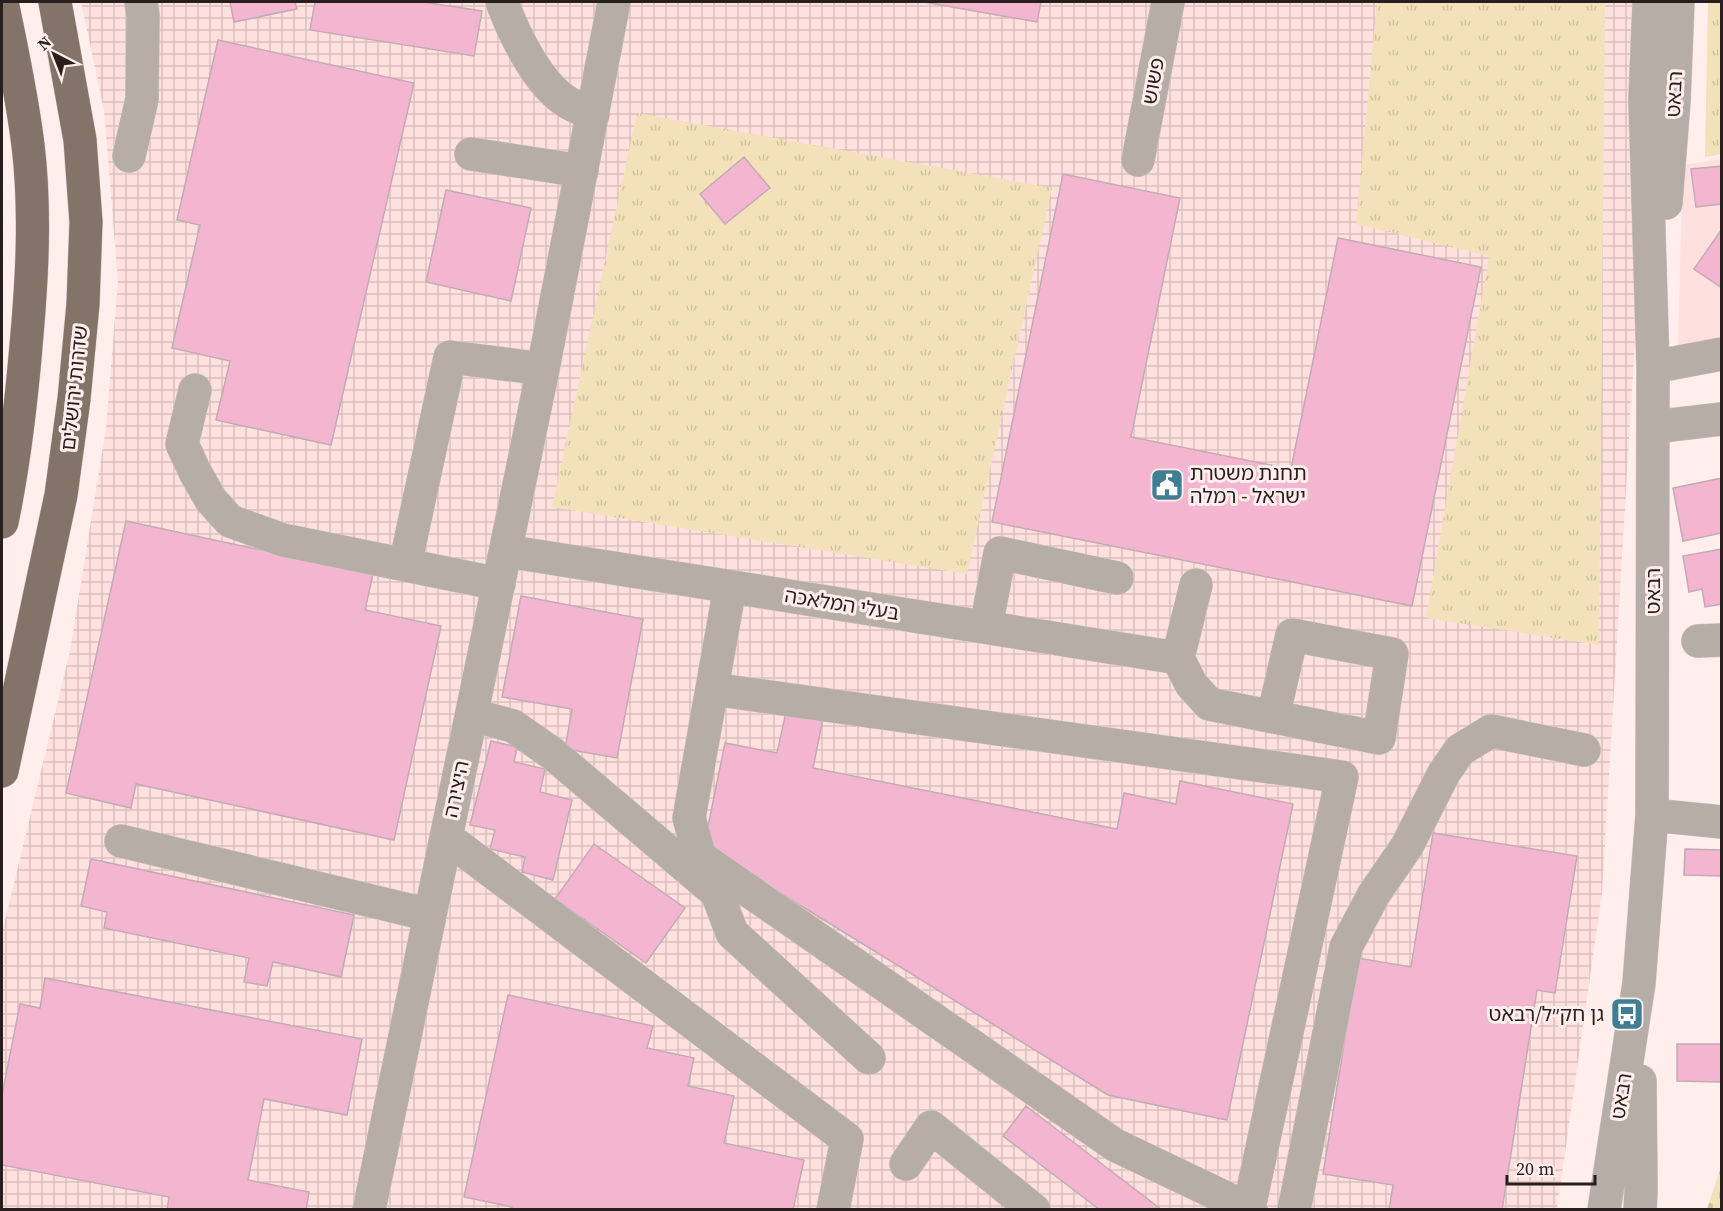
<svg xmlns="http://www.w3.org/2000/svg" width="1723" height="1211" font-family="'Source Serif 4','Noto Sans Hebrew',serif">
<defs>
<pattern id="industrial-grid" width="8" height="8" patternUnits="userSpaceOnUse" patternTransform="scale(1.5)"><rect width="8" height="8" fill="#fee0de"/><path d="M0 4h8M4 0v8" fill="none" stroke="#dac0be"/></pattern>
<pattern id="grass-tufts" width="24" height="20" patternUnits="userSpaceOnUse" patternTransform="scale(1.5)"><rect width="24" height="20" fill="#f3e1b9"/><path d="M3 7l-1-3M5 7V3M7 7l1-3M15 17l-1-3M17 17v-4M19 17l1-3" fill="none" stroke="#d0c19f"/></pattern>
<pattern id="cemetery-stones" width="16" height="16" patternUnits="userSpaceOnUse" patternTransform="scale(1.5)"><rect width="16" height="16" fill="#f3e1b9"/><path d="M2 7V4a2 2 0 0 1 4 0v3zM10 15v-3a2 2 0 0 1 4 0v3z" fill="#d0c19f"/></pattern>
</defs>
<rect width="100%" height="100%" fill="#ffeeec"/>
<!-- built -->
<path fill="#fee0de" d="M1721,159V368L1677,376L1683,165Z"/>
<!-- industrial -->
<path fill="url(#industrial-grid)" d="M81,2H1655L1602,893L1557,1209L2,1210V933L70,651L106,428L118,281L104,110Z"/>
<!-- grass -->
<path fill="url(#grass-tufts)" d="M1377,2H1605L1599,645L1426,618L1489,256L1356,224Z
M1708,2H1721L1722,154L1705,157Z
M637,113L1052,188L967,574L552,507Z"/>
<!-- cemetery -->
<path fill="url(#cemetery-stones)" d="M1721,1167V1209H1707Z"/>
<!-- building -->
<path fill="#f3b5d0" stroke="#c3abb5" stroke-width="1.5" d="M230,2H295L297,9L234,22Z
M315,2H423L482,11L474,56L310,30Z
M924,2H1041L1037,22Z
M218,40L414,83L331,445L216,420L230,361L172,348L200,225L177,220Z
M744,157L770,188L725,224L700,194Z
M1722,166V204L1696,207L1691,169Z
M1063,174L1180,198L1131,437L1291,469L1338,238L1481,267L1412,606L992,522Z
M446,190L531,208L511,301L426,282Z
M1722,229V288L1694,269Z
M1722,478V533L1683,541L1673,488Z
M126,521L373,574L365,610L441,626L394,840L136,784L131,808L66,793Z
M1722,549V604L1705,607L1702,589L1689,592L1683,556Z
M521,596L643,619L617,758L565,749L572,709L502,697Z
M786,712L823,719L813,768L1117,829L1124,793L1176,804L1180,781L1293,804L1227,1120L1108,1095L704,846L725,743L777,753Z
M491,741L517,747L514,762L545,769L540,792L572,800L553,880L522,872L525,857L490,849L495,830L470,825Z
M1433,833L1577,856L1555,993L1537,990L1502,1210H1389L1393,1185L1323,1174L1358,958L1411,967Z
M594,844L685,908L646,963L555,899Z
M1685,849L1722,850V876L1684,875Z
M91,859L354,915L341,977L273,962L267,986L244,982L249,958L104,928L107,912L81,906Z
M45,978L362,1039L347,1115L264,1099L248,1180L309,1192L306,1210H167L169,1197L2,1165V1095L20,1004L40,1008Z
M508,995L653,1026L647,1048L694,1058L688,1086L734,1096L724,1143L804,1160L793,1210H512V1207L464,1197Z
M1677,1044H1722V1082L1677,1081Z
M1026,1106L1162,1210H1100L1003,1136Z"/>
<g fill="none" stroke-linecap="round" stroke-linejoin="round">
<!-- minor casing -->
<g stroke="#d8c9c7" stroke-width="34">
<path id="minor" d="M502,2C514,34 537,83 567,102C575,107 584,110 593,114
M471,154L582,171
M129,156L142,99L143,16L141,2
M1138,160L1168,2
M1666,203L1674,101L1678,2
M1653,367L1722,354
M195,390L182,444L195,472L211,500L230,521L283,540L499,584
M1653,427L1722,419
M506,551L1178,658
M405,565L450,357L543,369
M1196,585L1178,658L1191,684L1209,704L1379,738L1392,654L1292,635L1273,717
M730,587L689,818L700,857L1115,1145L1251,1210
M986,627L1000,553L1117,578
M1698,641L1722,640
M712,689L1342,777L1249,1208
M472,715L513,726L553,754L717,893L732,933L869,1058
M1652,815L1722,822
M446,837L847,1139L833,1210
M121,841L430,915
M906,1164L931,1127L1034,1210
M369,1210L543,369L614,2
M1294,1210L1346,947L1374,894L1407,846L1444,773L1460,750L1491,731L1584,750
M1604,1210L1639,983L1652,815L1653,367L1645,99L1649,2
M1640,1210L1641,1191L1640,1081"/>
</g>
<!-- major casing -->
<g stroke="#d8c9c7" stroke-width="34">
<path id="major" d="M2,522C14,464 21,405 26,346C32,279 36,212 28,145C22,97 12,49 2,2
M2,771L61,495L74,399L83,304L86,222L80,140L55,2"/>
</g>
<!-- minor -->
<use href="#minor" stroke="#b6ada7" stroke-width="33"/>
<!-- major -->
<use href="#major" stroke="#847368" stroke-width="33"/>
</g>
<!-- icons -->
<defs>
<g id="civic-square" transform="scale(1.725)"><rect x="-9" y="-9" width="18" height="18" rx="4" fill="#407e93" stroke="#ffeeec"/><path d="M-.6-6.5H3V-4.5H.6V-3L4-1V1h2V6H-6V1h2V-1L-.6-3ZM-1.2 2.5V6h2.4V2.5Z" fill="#fff"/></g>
<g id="bus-square" transform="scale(1.725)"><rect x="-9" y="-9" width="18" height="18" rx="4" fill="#407e93" stroke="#ffeeec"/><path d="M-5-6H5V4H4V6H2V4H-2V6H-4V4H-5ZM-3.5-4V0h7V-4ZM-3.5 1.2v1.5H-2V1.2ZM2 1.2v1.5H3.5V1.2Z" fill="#fff"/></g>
</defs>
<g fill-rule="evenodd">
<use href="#civic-square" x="1167" y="485"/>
<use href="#bus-square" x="1627" y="1014"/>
</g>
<g text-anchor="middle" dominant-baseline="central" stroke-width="6" stroke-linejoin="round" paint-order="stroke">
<!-- street labels -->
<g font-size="20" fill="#271e1d" stroke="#ffeeec">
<text transform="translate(1153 81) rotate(-79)">פשוש</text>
<text transform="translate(1674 94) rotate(-87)">רבאט</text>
<text transform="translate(74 388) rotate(-84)">שדרות ירושלים</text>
<text transform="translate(1653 591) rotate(-90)">רבאט</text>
<text transform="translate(842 604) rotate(9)">בעלי המלאכה</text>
<text transform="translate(456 789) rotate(-78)">היצירה</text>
<text transform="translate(1621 1096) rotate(-81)">רבאט</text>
</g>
<!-- poi labels -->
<g font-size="20" fill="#271e1d" stroke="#ffeeec" text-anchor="start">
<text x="1190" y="473">תחנת משטרת<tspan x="1190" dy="23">ישראל - רמלה</tspan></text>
<text x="1604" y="1014" text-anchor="end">גן חק״ל/רבאט</text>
</g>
</g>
<!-- border -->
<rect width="1723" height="1211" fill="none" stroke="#271e1d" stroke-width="6"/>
<!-- north arrow -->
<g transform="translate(54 54) rotate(318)" stroke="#ffeeec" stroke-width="4.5" paint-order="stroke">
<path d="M0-4.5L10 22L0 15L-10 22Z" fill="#271e1d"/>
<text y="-9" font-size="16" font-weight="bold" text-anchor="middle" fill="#271e1d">N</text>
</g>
<!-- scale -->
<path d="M1507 1175v9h88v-9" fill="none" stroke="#271e1d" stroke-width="3"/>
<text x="1516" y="1175" font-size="18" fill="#271e1d" stroke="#ffeeec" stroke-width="4.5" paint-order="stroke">20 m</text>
</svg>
